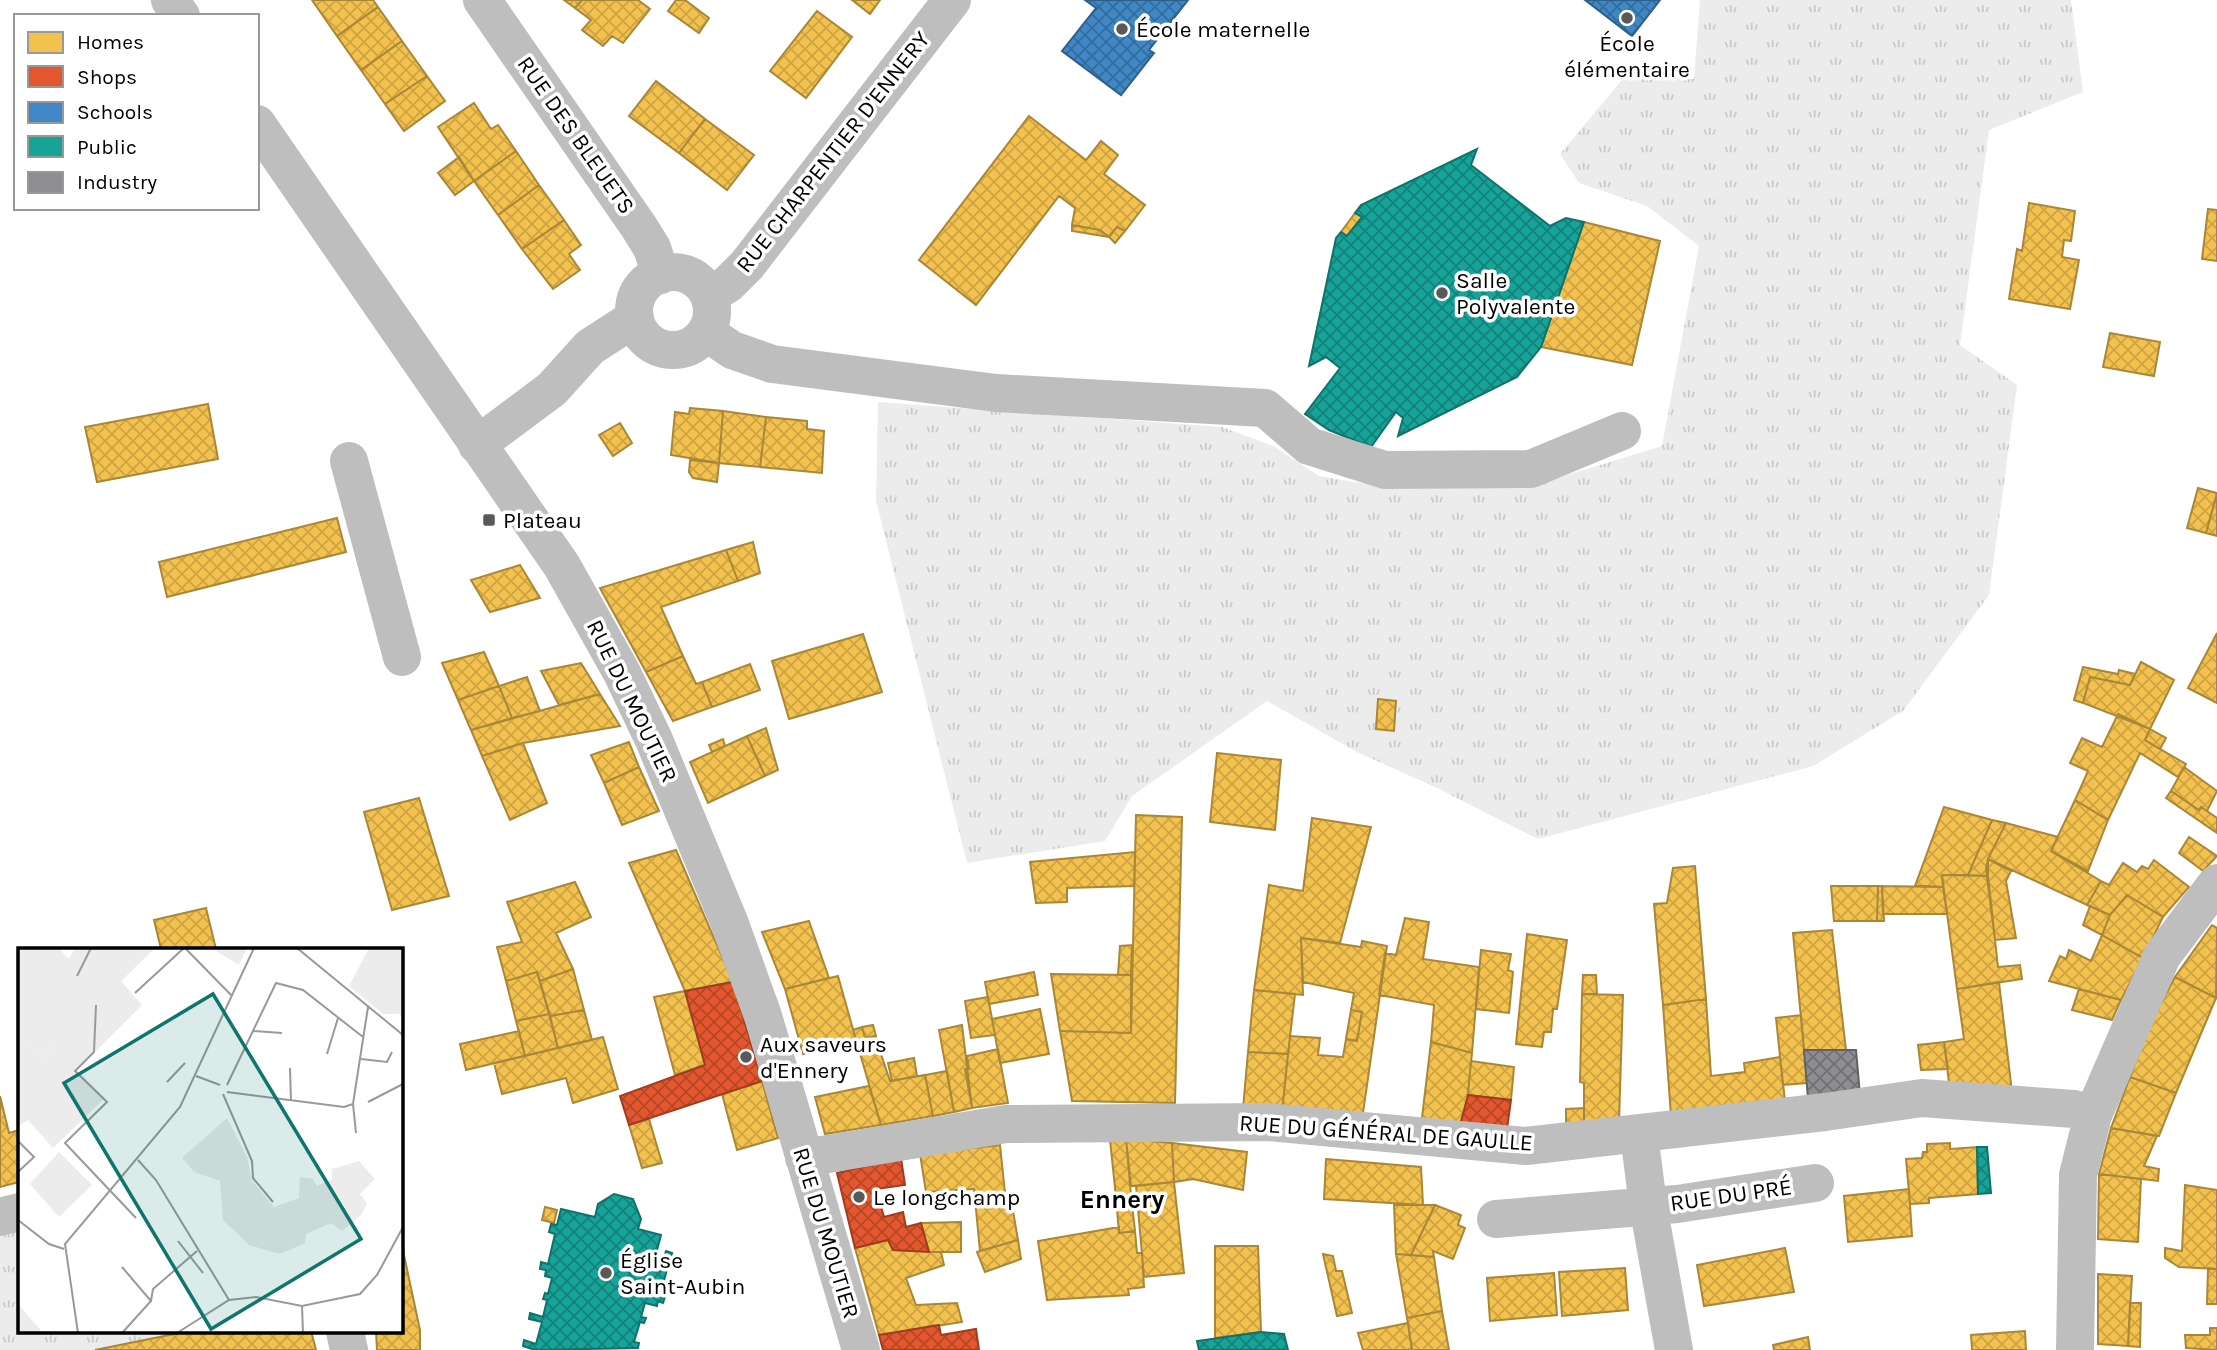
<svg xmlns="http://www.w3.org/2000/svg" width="2217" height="1350" font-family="Karla,sans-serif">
<defs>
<pattern id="grass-tufts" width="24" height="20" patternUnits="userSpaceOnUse" patternTransform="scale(1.75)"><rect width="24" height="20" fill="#ececec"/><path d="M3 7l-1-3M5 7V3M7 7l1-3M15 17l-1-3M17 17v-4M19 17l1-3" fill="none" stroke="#c9c9c9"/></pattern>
<pattern id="homes-cross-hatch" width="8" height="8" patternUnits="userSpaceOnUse" patternTransform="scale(1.75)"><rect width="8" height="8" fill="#f2c14e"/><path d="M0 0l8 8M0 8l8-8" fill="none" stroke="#cea442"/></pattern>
<pattern id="shops-cross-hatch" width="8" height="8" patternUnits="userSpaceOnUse" patternTransform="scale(1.75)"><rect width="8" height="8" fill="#e4572e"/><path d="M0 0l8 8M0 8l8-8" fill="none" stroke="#b64625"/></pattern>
<pattern id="schools-cross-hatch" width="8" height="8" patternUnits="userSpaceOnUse" patternTransform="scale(1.75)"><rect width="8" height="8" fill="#3f88c5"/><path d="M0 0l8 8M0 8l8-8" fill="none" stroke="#326d9e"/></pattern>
<pattern id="public-cross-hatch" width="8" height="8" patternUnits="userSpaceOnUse" patternTransform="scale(1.75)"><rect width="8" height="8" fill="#17a398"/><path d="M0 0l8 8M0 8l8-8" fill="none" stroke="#12827a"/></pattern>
<pattern id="industry-cross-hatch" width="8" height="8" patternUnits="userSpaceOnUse" patternTransform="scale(1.75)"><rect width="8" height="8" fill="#8d8d92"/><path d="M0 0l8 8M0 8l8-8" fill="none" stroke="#717175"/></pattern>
</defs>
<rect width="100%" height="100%" fill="#fff"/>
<!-- grass -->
<path fill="url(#grass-tufts)" d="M1700,0H2071L2083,92L1989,130L1960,345L2017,385L1989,595L1903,711L1813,766L1538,839L1437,788L1357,752L1267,701L1132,796L1105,841L967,863L876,501L878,402L1222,427L1275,447L1319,476L1397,489L1548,481L1662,446L1699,246L1647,206L1579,183L1560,154L1627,74L1694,79Z
M19,1198V1331H311L316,1350H0V1203Z"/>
<!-- homes -->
<path fill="url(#homes-cross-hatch)" stroke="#a98737" stroke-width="2" d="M312,0H373L378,7L337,36Z
M564,0H582L575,8Z
M582,0H638L650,9L623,43L612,36L603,46L582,30L591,20L575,8Z
M676,0H685L709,18L699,33L668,11Z
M852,0H880L870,14Z
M378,7L402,41L361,70L337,36Z
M817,11L852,37L806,98L770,71Z
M402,41L427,76L385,104L361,70Z
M427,76L445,101L404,131L385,104Z
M656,81L705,119L679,153L629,116Z
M474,103L491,129L498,125L516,151L474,181L438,127Z
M1029,116L1086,160L1101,141L1118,155L1104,174L1145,205L1125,231L1117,227L1109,237L1100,230L1072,225L1075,208L1059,196L976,305L919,260Z
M705,119L754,155L727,190L679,153Z
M516,151L539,185L498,215L474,181Z
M459,157L474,181L455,195L438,173Z
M539,185L564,220L522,249L498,215Z
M2029,203L2075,211L2071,241L2064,240L2062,257L2079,260L2070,309L2009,299L2017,249L2022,251Z
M2208,209L2217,210V261L2202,259Z
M1355,213L1362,217L1347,236L1341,232Z
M564,220L581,245L569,254L580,270L553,289L522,249Z
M1584,222L1660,241L1632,365L1541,347Z
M1072,225L1100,230L1109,237L1072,231Z
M1117,227L1125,231L1115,243L1109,237Z
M2110,333L2160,342L2154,376L2103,367Z
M208,404L218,459L97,482L85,427Z
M690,408L723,411L719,463L671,455L675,412L689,414Z
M723,411L766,417L760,467L719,463Z
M766,417L807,421V429L824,431L822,473L760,467Z
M620,423L632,443L613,456L599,435Z
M690,460L719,463L717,482L693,478L689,472Z
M2198,488L2217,493L2206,533L2187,528Z
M2217,494V536L2206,533Z
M337,518L346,552L167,597L159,562Z
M753,542L760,573L738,581L726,550Z
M726,550L738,581L661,607L683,656L646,672L600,588Z
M520,565L540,598L490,612L471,580Z
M2217,633V703L2188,688Z
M863,634L882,692L789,719L772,661Z
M484,652L499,686L458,700L442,663Z
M683,656L696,684L702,682L712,707L673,721L646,672Z
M2141,662L2174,680L2150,729L2083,703L2090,677L2130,685Z
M581,663L600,694L559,705L541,671Z
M750,664L760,690L712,707L702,682Z
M2083,667L2118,674L2119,670L2135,674L2130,685L2090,677L2083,703L2074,700Z
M527,677L540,711L512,718L499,686Z
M499,686L512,718L471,730L458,700Z
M600,694L620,726L523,743L482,756L471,730Z
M1378,699L1396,701L1394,731L1376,729Z
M2118,714L2150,729L2145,740L2186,764L2178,777L2140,753L2108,820L2075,800L2088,771L2070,763L2082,738L2102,747Z
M766,728L778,770L765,776L747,736Z
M2150,729L2166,738L2160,749L2145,740Z
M747,736L765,776L708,803L690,762Z
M723,739L725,746L712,752L709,745Z
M629,742L639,767L604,783L591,755Z
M523,743L547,803L510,820L482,756Z
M1217,753L1281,760L1275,830L1210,822Z
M639,767L659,811L622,825L604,783Z
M2184,767L2217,791L2207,811L2201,807L2199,810L2171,791Z
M2171,791L2199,810L2201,807L2217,818V833L2166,798Z
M419,798L449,896L392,910L364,812Z
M2075,800L2108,820L2088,871L2051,851Z
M1944,807L1992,820L1968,875H1942L1943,887L1915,886Z
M1136,815L1182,817L1175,1103L1072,1101L1060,1031L1131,1033Z
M1312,818L1371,827L1340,943L1301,938L1303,995L1254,990L1269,885L1303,891Z
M1992,820L2006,823L1988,859V876L1968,875Z
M2006,823L2058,837L2051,851L2101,881L2087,905L1988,859Z
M2189,837L2217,856L2203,871L2179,853Z
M676,850L733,982L685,991L629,863Z
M1135,852L1134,886L1067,888V902L1036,903L1030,862Z
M1988,859L2011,871L2006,881L2016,938L1995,940L1986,869Z
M2154,860L2189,887L2163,917L2127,895L2110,915L2087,905L2101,881L2109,885L2123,863L2137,872L2142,866L2148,869Z
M1695,866L1706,999L1663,1005L1654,904L1667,903L1673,868Z
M1942,875L1988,876L1998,967L2020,965L2022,979L1957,989Z
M575,882L591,917L556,933L573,969L540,981L537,972L506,981L497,947L522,942L507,902Z
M1831,886H1878L1877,921H1834Z
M1878,886H1882L1884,921H1877Z
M1882,886L1943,887L1947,914H1883Z
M2127,895L2163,917L2143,958L2102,935L2110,915Z
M2090,906L2110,915L2102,935L2083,925Z
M206,908L216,949H161L154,920Z
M1405,918L1429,922L1423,959L1479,967L1472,1053L1431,1042L1434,1005L1379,995L1385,953L1396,955Z
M809,921L829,978L785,989L762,932Z
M2212,925L2217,928L2216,998L2175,977Z
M1832,930L1846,1050H1804L1793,933Z
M1527,934L1567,940L1557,1009H1553L1551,1032H1544L1542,1047L1516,1044Z
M2102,935L2143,958L2121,1000L2049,981L2060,956L2066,959L2069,950L2091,961Z
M1301,938L1361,947L1362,941L1387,946L1362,1120L1282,1112L1290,1036L1320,1038L1318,1055L1343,1057L1346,1039L1357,1041L1362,1012L1351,1010L1354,993L1303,982Z
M1132,945L1131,975H1118L1120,946Z
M1481,950L1511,954L1508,970L1513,972L1509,1013L1476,1009Z
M573,969L584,1010L550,1016L540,981Z
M537,972L549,1014L516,1021L506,981Z
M1034,972L1038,995L989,1004L985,982Z
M1051,974L1131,975V1033L1060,1031Z
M1583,975H1596L1597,994H1582Z
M838,976L858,1047L850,1049L848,1043L803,1054L785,989Z
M2175,977L2216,998L2176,1093L2130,1077L2151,1022Z
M1999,982L2012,1092L1950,1091L1944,1042L1964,1039L1957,989Z
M2079,989L2121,1000L2112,1020L2072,1010Z
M1254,990L1295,994L1288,1054L1248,1052Z
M685,991L705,1065L675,1075L654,997Z
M1582,994L1623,995L1619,1122L1584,1125V1083L1580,1082Z
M988,997L995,1035L971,1038L965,1001Z
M1706,999L1711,1076L1745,1072L1744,1063L1780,1057L1785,1101L1671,1116L1663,1005Z
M1040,1009L1049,1054L1000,1063L992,1019Z
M584,1010L592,1040L558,1048L550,1016Z
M1351,1010L1362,1012L1357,1041L1346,1039Z
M549,1014L558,1048L525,1056L516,1021Z
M1801,1015L1807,1083L1783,1085L1776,1018Z
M873,1025L876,1036L865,1038L862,1027Z
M962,1025L972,1108L954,1112L939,1030Z
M862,1027L865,1038L856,1040L853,1030Z
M519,1031L525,1056L466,1070L460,1044Z
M875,1036L890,1081L925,1075L933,1116L881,1125L856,1040Z
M603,1037L618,1089L573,1103L566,1078L502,1094L494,1063Z
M1431,1042L1472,1053L1467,1101L1459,1129L1421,1126Z
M1944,1042L1948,1069L1921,1070L1918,1045Z
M998,1049L1008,1103L972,1108L965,1069H969L967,1056Z
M1248,1052L1288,1054L1282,1112L1243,1109Z
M914,1058L917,1076L892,1081L888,1063Z
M1471,1061L1514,1067L1511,1100L1468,1095Z
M947,1071L954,1112L933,1116L925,1075Z
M2130,1077L2176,1093L2159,1136L2111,1128Z
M762,1081L778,1138L737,1150L722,1094Z
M869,1086L881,1125L825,1134L815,1097Z
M0,1096L9,1133L19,1130V1182L0,1187Z
M1584,1108V1125L1566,1126V1109Z
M649,1119L662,1163L642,1168L629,1125Z
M2111,1128L2157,1136L2144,1166L2159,1169L2158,1181L2099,1174Z
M1126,1139L1172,1143L1174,1182L1131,1186Z
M1126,1139L1131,1195L1116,1197L1110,1140Z
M1172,1143L1247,1152L1243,1190L1193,1179L1174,1182Z
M1950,1143V1149L1977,1147L1978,1194L1929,1198V1203L1910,1204L1906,1159L1922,1158L1923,1152H1927V1144Z
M1000,1145L1007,1212L1013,1211L1018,1240L980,1251L974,1189L926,1192L920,1154Z
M1326,1159L1421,1167L1423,1205L1324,1199Z
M2099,1174L2141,1179L2138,1242L2098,1239Z
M1174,1182L1184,1273L1144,1277L1136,1186Z
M2185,1185L2217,1190V1269L2179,1267L2165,1258V1248L2182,1251Z
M1909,1189L1912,1236L1848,1242L1844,1196Z
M1131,1195L1135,1231L1119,1233L1116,1197Z
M1394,1205H1435L1411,1255L1396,1254Z
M1435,1205L1461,1215L1458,1225L1465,1228L1453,1259L1433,1251L1434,1257L1411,1255Z
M545,1207L557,1210L554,1223L542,1220Z
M961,1222V1252H929L921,1223Z
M1119,1227V1233L1135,1231L1137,1253H1142L1144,1287L1128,1289L1129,1295L1047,1300L1038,1241Z
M888,1240L893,1250L941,1252L944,1265L906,1278L916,1305L957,1303L962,1322L879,1335L855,1248Z
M1018,1240L1021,1259L985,1272L977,1252Z
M401,1241L420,1330V1350H377L376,1331H401Z
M1215,1246H1258L1261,1332L1215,1338Z
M1785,1248L1794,1292L1704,1306L1697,1265Z
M1323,1254L1333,1256L1336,1271H1342L1352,1313L1337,1316Z
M1396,1254L1434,1257L1442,1311L1407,1318Z
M1625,1268L1628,1310L1562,1316L1559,1272Z
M2208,1268L2217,1269V1304H2207Z
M1554,1273L1557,1315L1490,1321L1487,1278Z
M2098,1274L2132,1276L2128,1346L2098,1344Z
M2130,1303H2141L2140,1347L2128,1346Z
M1442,1311L1449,1350H1412L1407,1318Z
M1408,1323L1412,1350H1363L1358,1333Z
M2210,1328H2217V1350L2186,1348L2185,1335H2210Z
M189,1331H311L316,1350H95Z
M2025,1331L2026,1350H1972L1971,1335Z
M1808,1337L1810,1350H1774L1773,1345Z"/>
<!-- shops -->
<path fill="url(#shops-cross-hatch)" stroke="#a03d20" stroke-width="2" d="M733,982L762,1081L629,1125L620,1096L705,1065L685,991Z
M1468,1095L1511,1100L1507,1129H1459Z
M901,1158L905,1185L876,1189L884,1217L903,1212L906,1227L921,1223L929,1252L893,1250L888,1240L855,1248L837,1173Z
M939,1325L941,1335L976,1329L979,1350H883L879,1335Z"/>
<!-- schools -->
<path fill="url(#schools-cross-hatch)" stroke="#2c5f8a" stroke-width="2" d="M1085,0H1188L1149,50L1154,53L1121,95L1062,51L1096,8Z
M1585,0H1660L1632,36Z"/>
<!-- public -->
<path fill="url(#public-cross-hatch)" stroke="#10726a" stroke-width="2" d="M1477,149L1471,165L1550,226L1566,218L1584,222L1541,347L1517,377L1398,436L1403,418L1396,412L1371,447L1329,430L1305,414L1340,368L1326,357L1309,366L1336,238L1341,232L1347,236L1362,217L1355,213L1361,205Z
M1977,1147H1987L1991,1193L1978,1194Z
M614,1194L633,1199L641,1219L638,1229L661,1235L656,1254L664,1257L666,1251L672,1253L671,1259L676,1260L674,1267L668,1266L660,1295L665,1297L663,1303L658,1301L657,1306L645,1303L641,1317L646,1318L644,1323L640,1322L634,1342L639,1343L638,1348L535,1350L523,1346L524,1340L536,1344L542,1322L529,1319L530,1313L543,1317L547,1300L543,1299L545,1293L548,1294L552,1278L545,1276L546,1270L540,1269L541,1262L548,1264L555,1234L549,1232L551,1224L557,1225L561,1209L595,1217L598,1204Z
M1261,1332L1284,1334L1288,1350H1199L1197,1341Z"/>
<!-- industry -->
<path fill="url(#industry-cross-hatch)" stroke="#636366" stroke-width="2" d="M1804,1050H1856L1860,1095L1808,1099Z"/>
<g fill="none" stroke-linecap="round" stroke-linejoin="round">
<!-- minor -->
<path stroke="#bebebe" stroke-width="38" d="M170,0L181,16
M482,0L639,227L652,248L661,275
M257,124L562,566L622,673L654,740L730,924L763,1016L861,1350
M634 311a39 39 0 1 1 78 0a39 39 0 1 1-78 0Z
M709,296L728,284L747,265L952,0
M706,332L732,350L772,364L996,393L1265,408L1309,446L1385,470L1531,469L1622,431
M477,445L552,389L590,347L635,318
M349,461L402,657
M1639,1134L1648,1205L1674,1350
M804,1158L1006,1124L1267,1122L1526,1146L1825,1112L1922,1098L2074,1109L2093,1115
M0,1217L19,1212
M1496,1219L1677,1204L1815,1183
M345,1331L349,1350
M2075,1350L2078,1175L2093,1115L2162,956L2217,883"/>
</g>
<!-- markers -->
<g fill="#595959" stroke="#fff" stroke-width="2.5">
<circle cx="1627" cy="18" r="7"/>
<circle cx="1122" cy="29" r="7"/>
<circle cx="1442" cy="293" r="7"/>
<rect x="482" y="513" width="14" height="14" rx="3.5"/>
<circle cx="746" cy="1057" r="7"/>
<circle cx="859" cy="1197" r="7"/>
<circle cx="606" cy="1273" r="7"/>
</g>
<g text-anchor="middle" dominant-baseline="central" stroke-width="7" stroke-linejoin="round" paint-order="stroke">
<!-- poi labels -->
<g font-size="23" fill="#000" stroke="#fff" text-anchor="start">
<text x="1136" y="29">École maternelle</text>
<text x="1627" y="43" text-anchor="middle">École<tspan x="1627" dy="26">élémentaire</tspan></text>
<text x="1456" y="280">Salle<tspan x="1456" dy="26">Polyvalente</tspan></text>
<text x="503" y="520">Plateau</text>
<text x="760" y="1044">Aux saveurs<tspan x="760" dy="26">d'Ennery</tspan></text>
<text x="873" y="1197">Le longchamp</text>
<text x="620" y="1260">Église<tspan x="620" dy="26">Saint-Aubin</tspan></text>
</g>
<!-- street labels -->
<g font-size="23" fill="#000" stroke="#fff">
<text transform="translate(576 135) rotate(55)">RUE DES BLEUETS</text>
<text transform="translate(833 152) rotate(-52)">RUE CHARPENTIER D'ENNERY</text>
<text transform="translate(632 701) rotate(64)">RUE DU MOUTIER</text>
<text transform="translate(1386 1133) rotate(4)">RUE DU GÉNÉRAL DE GAULLE</text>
<text transform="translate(1731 1195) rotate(-8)">RUE DU PRÉ</text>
<text transform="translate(826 1233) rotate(73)">RUE DU MOUTIER</text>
</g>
<!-- quarter labels -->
<g font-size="26" font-weight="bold" fill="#000" stroke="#fff">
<text x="1122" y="1199">Ennery</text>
</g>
</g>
<!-- overview -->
<g transform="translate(18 948)">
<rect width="385" height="385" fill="#fff"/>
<path d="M102,32L124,57L59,122L87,150L35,200L10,172L0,178V87L24,110ZM209,170L229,209L234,233L256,259L281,250L282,229L295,231L299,238L314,231V221L341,213L357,231L342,246L349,255L343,267L324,283L313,275L288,286L287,295L262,306L231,297L205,272L202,233L176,224L164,210ZM0,356L25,385H0Z" fill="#ececec"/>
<path d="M0,0H40L51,11L57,0H137L24,110L0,87ZM193,0H229L221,17Z" fill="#ececec"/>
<path d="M41,204L74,237L41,269L12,236Z" fill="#ececec"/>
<path d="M27,0L44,19L34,28L15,8ZM351,0H385V72L381,66H365L331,38Z" fill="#ececec"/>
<path fill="none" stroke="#999" stroke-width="2" d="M167,0L214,48M279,0L385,87M59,28L73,0M117,45L166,0M78,57L76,104L57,123L89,154L47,195L118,270M235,83L264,85M309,106L320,70M343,111L369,114L374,104M272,120L273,153M178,128L202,137M149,134L167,115M209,137L258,35L285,42L345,89M209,144L326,159L335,156M205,146L234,213L235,230L255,254M350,154L385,136M335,156L350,59M335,156L338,185M0,193L16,209L0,224M120,212L138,232L211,352M0,272L31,296L46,301M160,293L185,325M104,319L133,353M284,358L285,385M60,385L47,296L162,159L236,0M104,385L133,353L135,341L179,303M159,385L211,352L238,349L284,358L342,346L359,327L385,279"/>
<path fill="#0f766e" fill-opacity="0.15" stroke="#0f766e" stroke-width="3.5" d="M195,46L343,291L193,381L46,135Z"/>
<rect width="385" height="385" fill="none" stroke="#000" stroke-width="3.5"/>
</g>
<!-- legend -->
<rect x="14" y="14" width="245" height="196" fill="#ffffff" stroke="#999999" stroke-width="2"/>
<rect x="28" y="32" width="35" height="21" fill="#f2c14e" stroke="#999999" stroke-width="2"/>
<text x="77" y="49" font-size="21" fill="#000000">Homes</text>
<rect x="28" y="66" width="35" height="21" fill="#e4572e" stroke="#999999" stroke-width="2"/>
<text x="77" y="84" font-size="21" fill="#000000">Shops</text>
<rect x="28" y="102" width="35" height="21" fill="#3f88c5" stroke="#999999" stroke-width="2"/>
<text x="77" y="119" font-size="21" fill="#000000">Schools</text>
<rect x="28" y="136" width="35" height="21" fill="#17a398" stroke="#999999" stroke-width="2"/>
<text x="77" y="154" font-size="21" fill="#000000">Public</text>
<rect x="28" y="172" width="35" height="21" fill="#8d8d92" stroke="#999999" stroke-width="2"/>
<text x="77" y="189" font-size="21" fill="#000000">Industry</text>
</svg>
